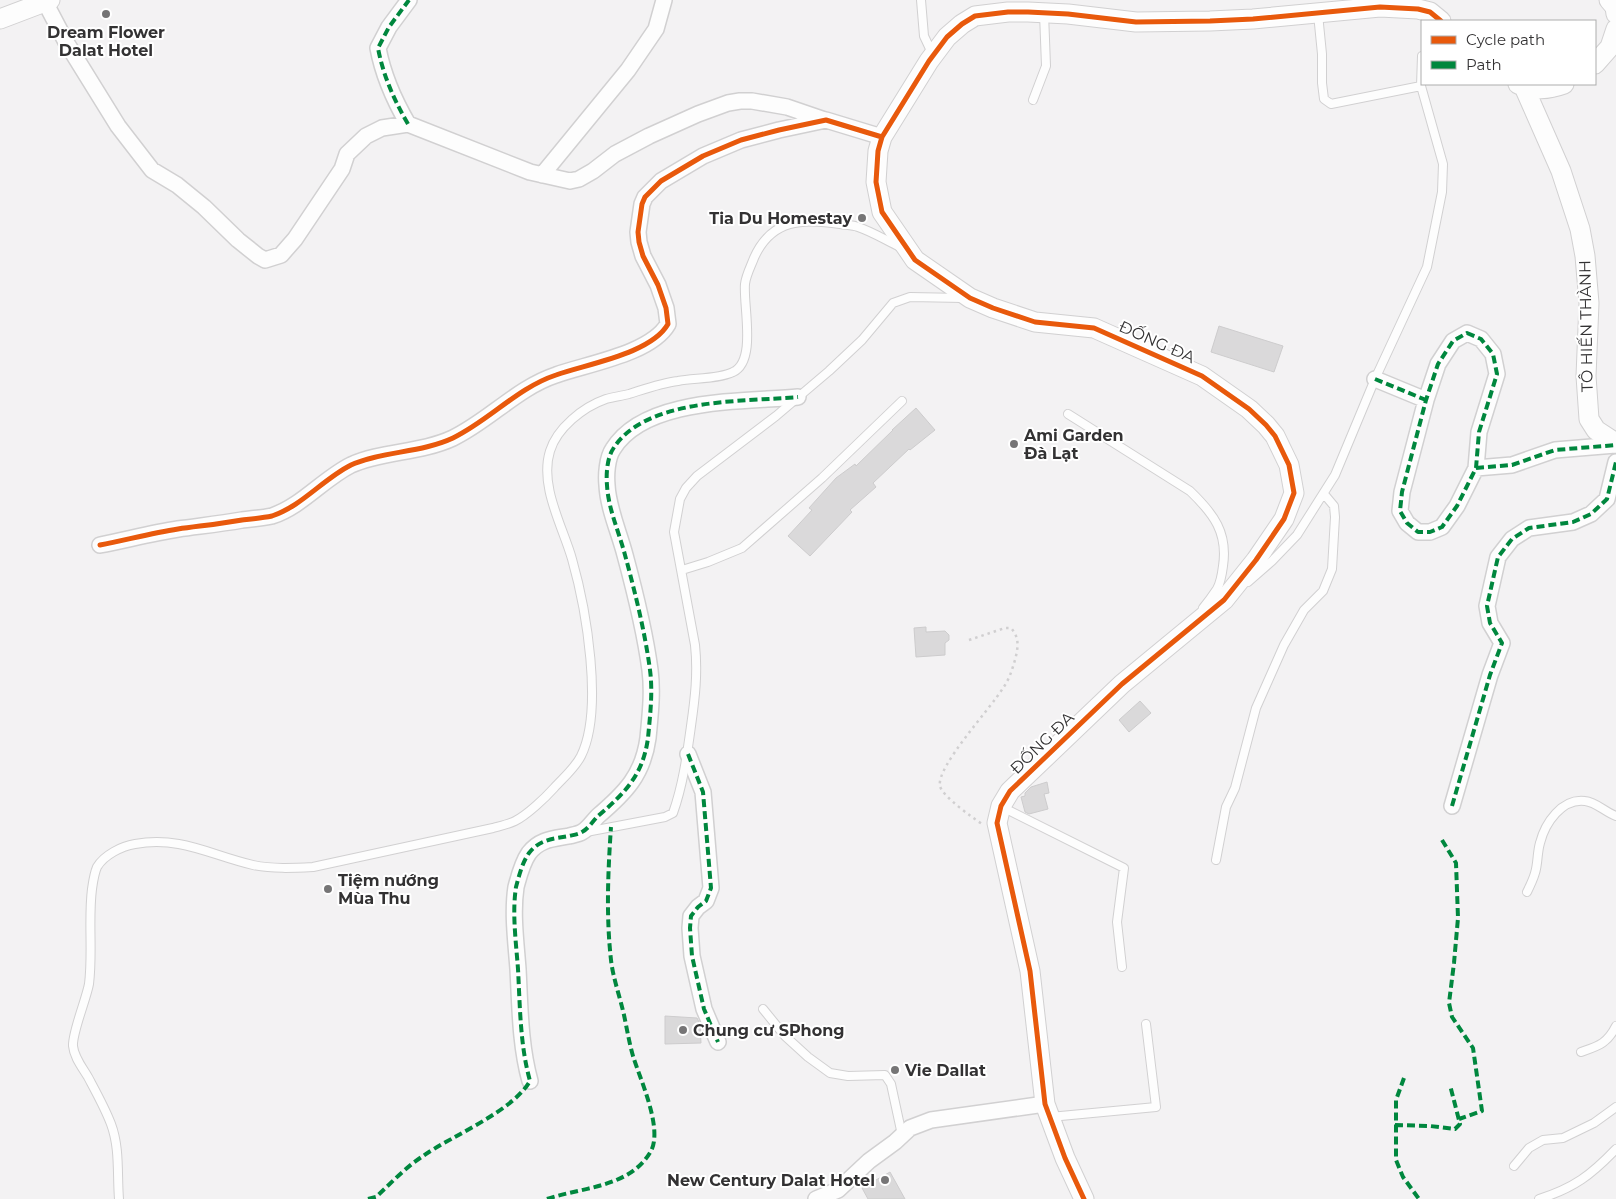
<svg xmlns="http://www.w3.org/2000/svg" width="1616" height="1199" font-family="Montserrat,sans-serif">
<rect width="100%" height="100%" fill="#f3f2f3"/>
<!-- building -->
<path fill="#dad9da" stroke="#cdcccd" d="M1219,326L1283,346L1274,372L1211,352Z
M916,408L935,430L910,450L909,449L873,483L876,487L850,510L852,512L810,556L788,536L812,510L809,508L836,478L855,464L856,466L893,430H892Z
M926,627V632L945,631L949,635V640L945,643V655L916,657L914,628Z
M1140,701L1151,713L1129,732L1119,720Z
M1047,782L1049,793L1044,794L1048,809L1029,814L1025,812L1021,797L1025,796V793L1031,787Z
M665,1016L697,1018L700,1024L701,1043L665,1044Z
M890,1172L905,1199H868L862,1188Z"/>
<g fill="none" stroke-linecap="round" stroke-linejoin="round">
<!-- service casing -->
<g stroke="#d1d0d1" stroke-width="10">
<path id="service" d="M921,0L924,36L932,53
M1318,14L1322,54V83L1324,99L1331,104L1421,86
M1033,100L1046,66L1044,13
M1068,414L1190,491C1214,514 1228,533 1223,566C1222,574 1221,582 1217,589C1213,595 1208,602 1203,608
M682,570L708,562L742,548L822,478L902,401
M1248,582L1272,561L1297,535L1335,475L1375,379L1427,267L1442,192L1443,164L1421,86L1422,56
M1002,807L1124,868L1117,922L1122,967
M586,832L665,817L673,813C683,785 687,755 691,726C695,698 698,673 695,645L674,532L680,499L686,488L697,476L776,416L829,371L862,340L893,303L910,297L963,298
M1216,860L1226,807L1235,788L1256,708L1284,645L1304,610L1323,591L1332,569L1335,517L1334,506L1324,494
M1527,892C1530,886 1533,880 1535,873C1538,864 1537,853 1540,843C1545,823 1562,798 1585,801C1596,802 1605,812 1616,816
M763,1009L785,1036L808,1057L830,1073L848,1076L885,1075L891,1084L902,1135
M1581,1052C1598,1046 1607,1044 1616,1026
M1050,1117L1156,1107L1146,1024
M1514,1166L1529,1148L1543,1140L1563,1138L1594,1123L1616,1107
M119,1199C117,1174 120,1148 111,1124C105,1108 96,1092 88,1077C82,1067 74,1057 73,1046C72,1033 86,1000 89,984C93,952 88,920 92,889C93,882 94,874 97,867C104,855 122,846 135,844C181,836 210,855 253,865C272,869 293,868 313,867L493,828C500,826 509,824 515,821C527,815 545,798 554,788C563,778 575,768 581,756C604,710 586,608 572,559C563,527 539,486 550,451C557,428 583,407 606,399C613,397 621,396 629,394C645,389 661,383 678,381C694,378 719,379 733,372C757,361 743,306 745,284C746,275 751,266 754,258C771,219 803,218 840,224C846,225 853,225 858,227C873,232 887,241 900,247
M1539,1199C1574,1188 1591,1175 1616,1149"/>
</g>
<!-- minor casing -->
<g stroke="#d1d0d1" stroke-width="18">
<path id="minor" d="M45,2L66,42L118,126L152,170L177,185L204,207L238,240L258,256L265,260L281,255L295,239L342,169L347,154L366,136L382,128L408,124L530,172L570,181L579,179L593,171L615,154L649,136L698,114L728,103L740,101H752L787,107L825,120
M408,124C394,100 383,75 378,48L389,27L409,0
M542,175L628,70L656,29L664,0
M1467,333L1481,339L1493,354L1497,374L1479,432L1476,468L1457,506L1442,527L1430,532H1418L1407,523L1400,511L1402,492L1426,400L1438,364L1453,341Z
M1375,379L1426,400
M1476,468L1512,465L1555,450L1616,445
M100,545C126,540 152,533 178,529C199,526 220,524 242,520C251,519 262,518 272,516C302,506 323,479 351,465C382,451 421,453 453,438C490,420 517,388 556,375C586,364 651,354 668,324L666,308L658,285L643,256L639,242L638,232L642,204L645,197L661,181L703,156L741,140L779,130L826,120L882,137
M688,754L703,792L711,888L706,901L698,907L691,916L690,928L692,956L704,1009L718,1042
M1452,806L1490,675L1502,643L1490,623L1487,606L1498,557L1512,539L1529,528L1573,522L1591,514L1607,499L1616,462
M530,1081C520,1045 520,1006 518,969C516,942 512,913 516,887C519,876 522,863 529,853C540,839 553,839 569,836C573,835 579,834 582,832C588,829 593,821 598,816C625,793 643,775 648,738C650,716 653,693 650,670C645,632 635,592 625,555C619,532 608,508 607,485C606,475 607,458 613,449C645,397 745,402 798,397
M816,1199L838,1190L869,1161L895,1142L910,1128L931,1120L1045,1104"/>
</g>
<!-- tertiary casing -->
<g stroke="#d1d0d1" stroke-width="21">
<path id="tertiary" d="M1609,0L1615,7L1616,14
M0,19L50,0
M1595,64L1610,47L1616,29
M1518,84C1531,92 1550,89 1564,84
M1524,87L1561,171L1580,229L1585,256L1589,303L1586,376L1589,419L1596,430L1616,443
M1084,1199L1065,1158L1045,1104L1030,971L997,823L1001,806L1010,791L1122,684L1224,600L1256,560L1284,519L1294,493L1289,465L1275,436L1266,425L1249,409L1202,376L1094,328L1035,322L993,308L970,298L915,260L882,212L876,182L878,151L882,137L929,61L947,37L962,24L975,16L1008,12H1028L1068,14L1136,22L1210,21L1253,19L1380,7L1418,9L1430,12L1441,21"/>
</g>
<!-- path -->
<path stroke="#d0cfd0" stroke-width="2.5" stroke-dasharray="2.5 4" stroke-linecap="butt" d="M969,640L1005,628H1011C1020,638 1018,648 1015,660C1012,670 1009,680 1003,688C991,708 936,767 940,786C942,796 973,818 982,824"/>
<!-- service -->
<use href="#service" stroke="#fdfdfd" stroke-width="8"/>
<!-- minor -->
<use href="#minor" stroke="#fdfdfd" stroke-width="15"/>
<!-- tertiary -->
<use href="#tertiary" stroke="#fdfdfd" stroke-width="19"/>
<!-- quiet -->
<path stroke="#00873e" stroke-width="4" stroke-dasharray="8 4" stroke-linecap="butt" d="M408,124C394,100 383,75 378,48L389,27L409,0
M1467,333L1481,339L1493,354L1497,374L1479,432L1476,468L1457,506L1442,527L1430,532H1418L1407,523L1400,511L1402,492L1426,400L1438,364L1453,341Z
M1375,379L1426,400
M1476,468L1512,465L1555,450L1616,445
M688,754L703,792L711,888L706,901L698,907L691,916L690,928L692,956L704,1009L718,1042
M1452,806L1490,675L1502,643L1490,623L1487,606L1498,557L1512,539L1529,528L1573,522L1591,514L1607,499L1616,462
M1442,840L1456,863L1458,918L1454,963L1449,1003L1452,1017L1473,1048L1482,1111L1459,1119
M1404,1078L1396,1100V1160L1403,1177L1419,1199
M1395,1125L1430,1126L1455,1129L1460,1124L1450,1085
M368,1199L376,1197C391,1183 406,1167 423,1156C453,1135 512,1112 530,1081C520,1045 520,1006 518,969C516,942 512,913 516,887C519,876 522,863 529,853C540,839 553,839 569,836C573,835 579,834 582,832C588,829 593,821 598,816C625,793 643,775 648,738C650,716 653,693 650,670C645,632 635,592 625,555C619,532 608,508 607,485C606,475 607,458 613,449C645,397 745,402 798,397
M547,1199C582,1187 630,1188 651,1151C663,1128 640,1079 633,1056C629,1042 627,1029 624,1015C620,997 613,978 611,960C606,916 608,871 611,827"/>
<!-- cycleway casing -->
<g stroke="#fff" stroke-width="8">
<path id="cycleway" d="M100,545C126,540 152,533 178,529C199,526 220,524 242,520C251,519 262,518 272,516C302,506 323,479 351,465C382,451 421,453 453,438C490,420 517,388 556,375C586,364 651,354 668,324L666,308L658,285L643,256L639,242L638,232L642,204L645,197L661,181L703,156L741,140L779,130L826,120L882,137
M1084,1199L1065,1158L1045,1104L1030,971L997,823L1001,806L1010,791L1122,684L1224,600L1256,560L1284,519L1294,493L1289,465L1275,436L1266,425L1249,409L1202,376L1094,328L1035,322L993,308L970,298L915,260L882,212L876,182L878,151L882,137L929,61L947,37L962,24L975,16L1008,12H1028L1068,14L1136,22L1210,21L1253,19L1380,7L1418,9L1430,12L1441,21"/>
</g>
<!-- cycleway -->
<use href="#cycleway" stroke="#e8590c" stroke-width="5"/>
</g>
<!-- markers -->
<g fill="#767576" stroke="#fff" stroke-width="2">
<circle cx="106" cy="14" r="5"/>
<circle cx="862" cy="218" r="5"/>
<circle cx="1014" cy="444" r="5"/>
<circle cx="328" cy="889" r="5"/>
<circle cx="683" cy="1030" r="5"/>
<circle cx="895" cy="1070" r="5"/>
<circle cx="885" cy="1180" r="5"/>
</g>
<g text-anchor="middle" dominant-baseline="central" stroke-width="4" stroke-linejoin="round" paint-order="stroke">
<!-- poi labels -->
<g font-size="16" font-weight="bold" fill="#333233" stroke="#fff" text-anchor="start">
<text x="106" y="32" text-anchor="middle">Dream Flower<tspan x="106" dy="18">Dalat Hotel</tspan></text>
<text x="852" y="218" text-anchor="end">Tia Du Homestay</text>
<text x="1024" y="435">Ami Garden<tspan x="1024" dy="18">Đà Lạt</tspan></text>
<text x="338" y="880">Tiệm nướng<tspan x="338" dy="18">Mùa Thu</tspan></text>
<text x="693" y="1030">Chung cư SPhong</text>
<text x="905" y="1070">Vie Dallat</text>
<text x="875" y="1180" text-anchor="end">New Century Dalat Hotel</text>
</g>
<!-- street labels -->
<g font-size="16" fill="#333233" stroke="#fff">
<text transform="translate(1586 326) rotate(-91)">TÔ HIẾN THÀNH</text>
<text transform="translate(1157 342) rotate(24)">ĐỐNG ĐA</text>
<text transform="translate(1042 743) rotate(-44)">ĐỐNG ĐA</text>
</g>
</g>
<!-- legend -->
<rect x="1421" y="20" width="175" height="65" fill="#ffffff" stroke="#adadad"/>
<rect x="1431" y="36" width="25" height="8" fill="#e8590c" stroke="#adadad"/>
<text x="1466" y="45" font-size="15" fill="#333233">Cycle path</text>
<rect x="1431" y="61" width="25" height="8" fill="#00873e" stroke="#adadad"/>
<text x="1466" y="70" font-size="15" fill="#333233">Path</text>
</svg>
